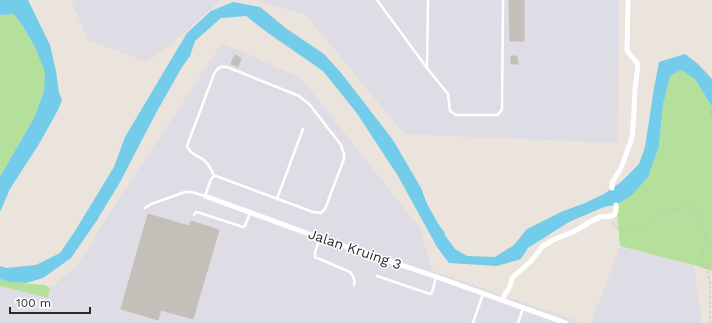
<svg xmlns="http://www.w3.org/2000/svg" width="712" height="323" font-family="'Work Sans',sans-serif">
<rect width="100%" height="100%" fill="#ebe4dc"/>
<!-- industrial -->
<path fill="#dedce4" d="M71,0H221L176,40L147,62L88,40Z
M256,0H619L618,143L404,134L306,15Z
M222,43L301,78L419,227L433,271L583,323H0V286L48,298L50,288L77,266L123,192Z
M620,246L694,265L702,323H591Z"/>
<!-- green -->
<path fill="#b4e09b" d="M14,14L24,28L36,49L46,72L44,91L35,116L0,177V15Z
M681,70L695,79L712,107L711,113L712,116V271L694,265L620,246L616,205L631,196L659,146L663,105L670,76Z
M0,279L10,282L45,285L50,288L48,298L0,286Z"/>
<!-- water -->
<path fill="#73cce9" d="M0,0H28L50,45L56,71L59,93L62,100L58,110L39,144L10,189L0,212V177L35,116L44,91L45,72L36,49L24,28L14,14L0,15Z
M233,2L260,7L287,29L324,54L342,74L393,140L421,188L427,204L444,234L455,249L467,256L495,257L514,245L527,229L561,212L585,203L604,194L621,182L639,164L645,147L654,88L659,62L685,54L698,64L712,79V116L711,113L712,107L695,79L681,70L670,76L663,105L659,146L648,177L631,196L616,205L604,207L569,222L528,248L521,259L497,266L449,263L437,247L398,176L356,112L323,71L268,33L246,16L221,18L195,41L190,56L182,67L156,113L119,184L97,220L71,258L43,278L26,283L10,282L0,279V266L6,268L36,265L60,253L75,231L114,167L125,137L187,33L211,11Z"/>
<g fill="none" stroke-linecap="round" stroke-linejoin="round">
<!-- river -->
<path stroke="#73cce9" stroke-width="10" d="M407,178L432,224L440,235
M71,248L93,217"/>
</g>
<!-- building -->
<path fill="#c4bfb8" stroke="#c6c0b6" d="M509,0H524V41H510Z
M235,55L241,58L238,67L231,64Z
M511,56H517L518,64H511Z
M148,214L189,226L191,221L219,230L193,319L161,310L158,320L121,309Z"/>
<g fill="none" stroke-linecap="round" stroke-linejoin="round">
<!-- path -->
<path stroke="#c3c3c3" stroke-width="1" stroke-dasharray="3 2" stroke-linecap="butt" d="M613,222L614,226L621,230L640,229L655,213L689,207L694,208L702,221L706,237L702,257L707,269L710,282V323"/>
<!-- service -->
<path stroke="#fff" stroke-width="2.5" d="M377,0L427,68L448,94L450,111L456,115H497L502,110L503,0
M427,67L428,0
M277,199L303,129
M145,208L151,204L185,192H191L205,196L211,179L214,176H216L313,212L321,213L325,209L344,159V154L341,145L310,105L299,96L227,67C220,66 217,68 214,74L187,146C189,154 200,156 205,161C210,166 212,171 214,176
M194,215L196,212H197L243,227L245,226L250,213
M320,238L315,252V257L350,272C354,276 355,280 354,285
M377,276L430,294L432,292L436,277
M473,323L483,294
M518,323L523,308"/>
<!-- minor -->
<path stroke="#fff" stroke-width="5" d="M612,188V183L621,168L632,138L634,112L635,88L638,65C635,58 629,56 627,50L628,0
M205,196L320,238L437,277L566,323
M502,300L504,296L510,286L512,278L531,261L543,246L555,239L573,232L590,222L600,217L612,216L615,214L616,211V205"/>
</g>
<g text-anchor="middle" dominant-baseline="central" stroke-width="3" stroke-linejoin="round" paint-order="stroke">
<!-- street labels -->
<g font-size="14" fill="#2a2a2a" stroke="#fff">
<text transform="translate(355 249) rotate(19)">Jalan Kruing 3</text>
</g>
</g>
<!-- scale -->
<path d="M10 307v6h80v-6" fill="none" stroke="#2a2a2a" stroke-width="2"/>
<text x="16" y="307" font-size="12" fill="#2a2a2a" stroke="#ffffff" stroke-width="3" paint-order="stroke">100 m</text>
</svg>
